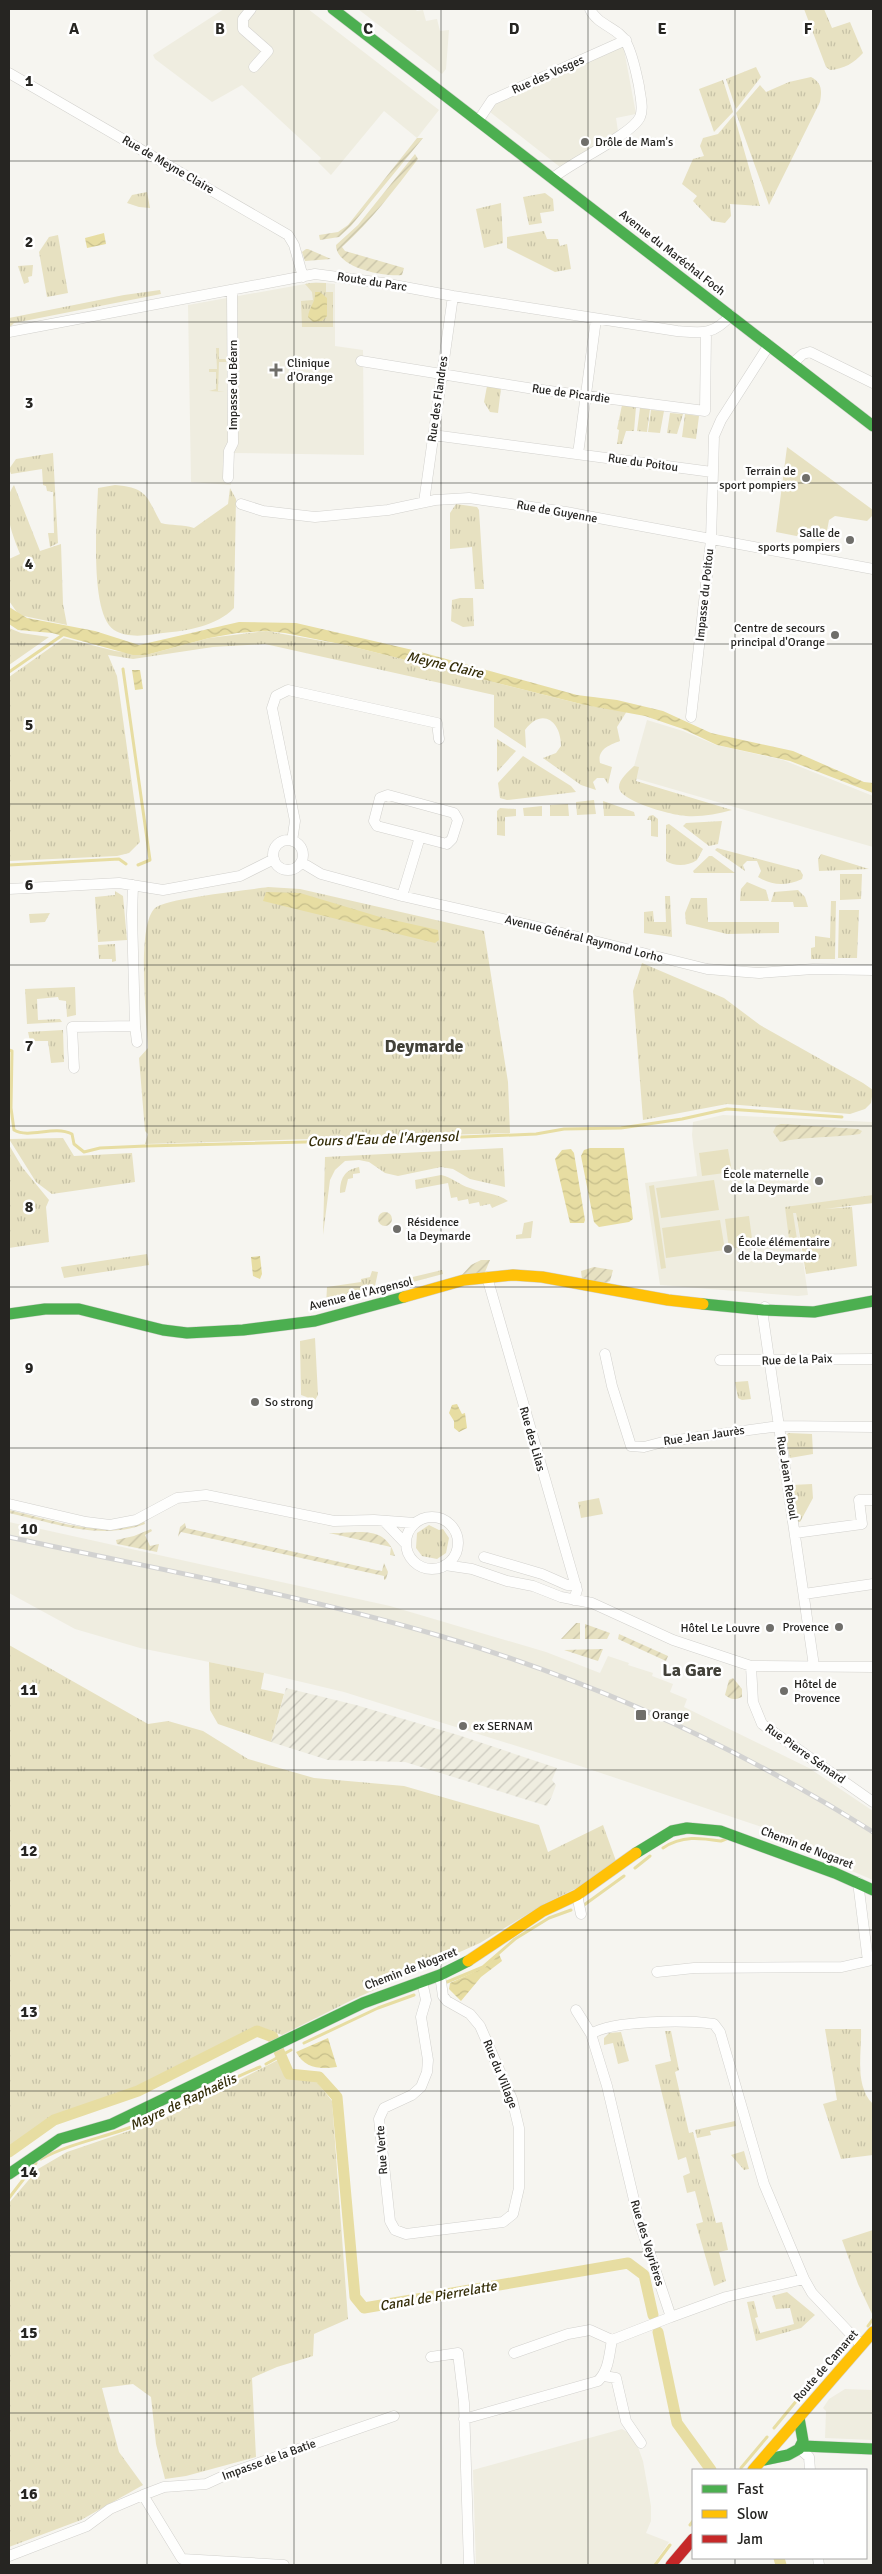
<svg xmlns="http://www.w3.org/2000/svg" width="882" height="2574" font-family="Signika,sans-serif">
<defs>
<pattern id="industrial-furrows" width="10" height="10" patternUnits="userSpaceOnUse" patternTransform="scale(1.25)"><rect width="10" height="10" fill="#efede0"/><path d="M-1 1l2-2M0 10L10 0M9 11l2-2" fill="none" stroke="#cdcbc0"/></pattern>
<pattern id="grass-tufts" width="24" height="20" patternUnits="userSpaceOnUse" patternTransform="scale(1.25)"><rect width="24" height="20" fill="#e7e1c1"/><path d="M3 7l-1-3M5 7V3M7 7l1-3M15 17l-1-3M17 17v-4M19 17l1-3" fill="none" stroke="#c6c1a6"/></pattern>
<pattern id="garden-furrows" width="10" height="10" patternUnits="userSpaceOnUse" patternTransform="scale(1.25)"><rect width="10" height="10" fill="#e7e1c1"/><path d="M-1 1l2-2M0 10L10 0M9 11l2-2" fill="none" stroke="#c6c1a6"/></pattern>
<pattern id="water-waves" width="16" height="10" patternUnits="userSpaceOnUse" patternTransform="scale(1.25)"><rect width="16" height="10" fill="#e7dda2"/><path d="M0 5q4-4 8 0t8 0" fill="none" stroke="#c6be8b"/></pattern>
</defs>
<rect width="100%" height="100%" fill="#f6f5f0"/>
<!-- built -->
<path fill="#efede0" d="M224,9H308L439,110L417,138L384,111L331,175L318,162L321,158L242,85L212,102L155,59L153,55Z
M358,9H415L417,11L423,10L426,21L437,19L440,31L449,30L446,69L442,74Z
M623,44L636,114L616,118L618,131L560,167L490,112L499,99Z
M316,282L335,284V346L363,350L364,455L232,453L231,485L191,482L188,305Z
M647,720L683,731L716,745L783,760L873,796V847L631,777Z
M723,1115L872,1122L873,1203L796,1213L808,1295L798,1296L660,1285L645,1183L697,1176L692,1135L693,1122Z
M9,1522L390,1606L546,1652L600,1673L608,1656L629,1663L628,1665L653,1673L652,1676L673,1684L670,1692L687,1699L684,1707L809,1768L873,1811V1880L789,1844L771,1830L574,1764L344,1692L264,1673L140,1648L75,1629L9,1593Z
M845,2389L873,2390V2440L825,2438L826,2411L823,2408L829,2399Z
M622,2429L634,2436L643,2461L651,2506V2521L646,2533L669,2542L653,2565H476L473,2470Z"/>
<!-- industrial -->
<path fill="url(#industrial-furrows)" d="M286,1688L356,1705L458,1735L557,1768L552,1780L556,1785L552,1796L547,1806L405,1762L328,1760L271,1742Z"/>
<!-- grass -->
<path fill="url(#grass-tufts)" d="M804,9H824L832,28L850,22L863,53C854,63 844,69 830,70L826,67Z
M756,67L761,77L736,109L726,79Z
M811,77C822,83 822,90 820,102L769,205L736,113L760,85L766,92L789,82Z
M723,80L733,112L714,132L699,89Z
M734,115L760,206L730,204L731,216L725,223L712,221L693,201L697,196L682,184L693,159L704,156L700,146L703,138L718,134Z
M147,192L150,208L139,207L127,203L132,195Z
M545,193L553,199L554,211L540,213L542,223L529,225L523,197Z
M501,203L503,243L484,248L476,209Z
M544,231L547,239H558L560,246L567,244L571,269L555,272L507,248V237Z
M58,235L68,293L47,297L39,252L49,237Z
M33,265L32,276L28,277L29,282L24,284L18,266Z
M311,283H326V292H333V327H302L301,301L313,300L312,292L305,284Z
M160,290L161,294L14,323L9,328V318L124,295Z
M216,348H219V359H226V362H219L218,391L225,392L209,391L216,389V372H209V369H217Z
M487,386L501,388L498,413L490,412L484,402Z
M622,405L636,407L634,431H626L622,444H617L619,430L617,429Z
M640,408L650,409L647,432L637,431Z
M651,410L664,411L660,433L648,432Z
M670,413L683,414L677,434L667,433Z
M685,414L699,416L696,439L682,437Z
M53,453L58,543L50,547L48,533H54L53,492L47,491L46,486L43,485L42,469L11,474L9,469L16,459Z
M14,485L40,551L61,544L63,604L67,625L19,615L9,601V559L20,554C12,534 0,504 14,485Z
M115,485C148,488 146,496 161,523C172,526 182,524 194,528L228,504L230,488L236,499L234,608C217,626 187,631 163,633C148,635 129,639 114,630C89,614 97,517 98,488Z
M456,504L477,507L479,510L484,589H475L472,547L450,549V513Z
M460,598H473L474,626L463,627L451,621L452,600Z
M9,628L21,633L49,637L9,665Z
M266,631L350,646L585,705L627,711L617,727L620,741C610,745 597,749 600,763L612,767L608,784L604,778H597L593,782L596,790L581,785L543,758L556,753L561,746C561,721 542,707 525,730L526,748L494,727V695L265,644L213,647L133,659L108,655L117,676L140,842L129,853L117,856L9,861V677L64,638L115,651L146,655L209,638Z
M497,739L516,751L497,772Z
M523,756L571,786L576,792L507,800L500,798L498,783Z
M634,766L639,767L636,781L732,810C717,814 702,817 686,816C674,816 618,801 619,787C619,779 629,771 634,766Z
M594,800L596,814L577,815L576,802Z
M603,801L634,812L635,816H604Z
M568,804L569,816H550V805Z
M542,806V816H524L523,808Z
M500,808L516,809V816L505,817V836L497,835V811Z
M653,815L658,819V837L651,836V820H647L649,816Z
M722,821L718,844L709,846L683,826L686,823Z
M669,824L703,849L697,860C688,866 675,867 666,861V825Z
M717,848L800,870L803,875L802,879C787,886 772,886 758,877L761,871L757,861H747L743,865L745,871L715,850Z
M821,854L869,869L819,871L818,859Z
M709,856H712L735,873H694L693,871Z
M840,874H862L861,899L840,900Z
M747,882L766,890L769,901H740L741,889Z
M268,887L300,889L484,931L508,1082L510,1133L145,1144L148,1134L145,1131L139,1058L148,1048C147,1020 136,926 155,908C166,898 249,890 268,887Z
M798,890L805,897L808,907H794L793,902H771L774,892Z
M115,891L123,896L127,940L98,942L95,897L115,895Z
M665,896H670L672,937L644,933V912L653,911L654,922H666Z
M691,898H707L708,922H779V933L727,934L686,924L685,913Z
M831,901H836L835,959H811V948L815,947V936L830,938Z
M839,910H859L857,958H838Z
M50,913L45,922L30,923L29,914Z
M115,944L116,961L112,962V959H99L98,945Z
M642,963L724,998L760,1025L863,1083L873,1090L871,1103L865,1109L850,1114L727,1104L643,1120L633,991Z
M75,987L76,1015L67,1017L66,1001L59,1000L58,997L37,999L38,1020L60,1019L62,1022L27,1024L25,989Z
M63,1030L64,1062L51,1063L48,1041H30L28,1032Z
M63,1138L74,1156L132,1153L135,1182L52,1194L36,1182L9,1139Z
M9,1145L22,1167L49,1200L46,1207L49,1242L9,1248Z
M503,1148L505,1187L470,1179L453,1169L441,1167L398,1176L385,1173L369,1162L359,1160L345,1161L335,1170L330,1180L323,1235L325,1157Z
M359,1167L360,1173L353,1174V1178L348,1179L345,1192L340,1193C340,1179 344,1170 359,1167Z
M441,1175C452,1177 459,1185 470,1188C483,1193 497,1193 508,1201L492,1208L490,1204L480,1206L479,1202L469,1204L468,1199L458,1201L457,1197L451,1198L448,1183L416,1189L415,1180Z
M873,1195V1203L824,1209L852,1207L857,1266L806,1274L796,1213H793L797,1239H789L785,1207Z
M533,1221L531,1238L516,1239V1235L522,1234L524,1223Z
M147,1254L149,1265L64,1278L61,1267Z
M442,1270L443,1274L326,1305L327,1287L361,1282V1279L370,1277L372,1271L378,1272L375,1286Z
M315,1338L318,1395L315,1400L301,1395L300,1341Z
M748,1381L751,1399L742,1400L738,1398L735,1382Z
M789,1433L812,1434L813,1454L790,1458L785,1435Z
M812,1484L813,1498L800,1522H798L792,1485Z
M599,1498L603,1514L581,1518L578,1502Z
M429,1525L439,1530L443,1529L449,1538L446,1553L437,1559L422,1556L416,1548L417,1533Z
M9,1645L148,1724L168,1721L203,1731L248,1759L314,1778L404,1786L539,1825L548,1852L603,1825L616,1861L577,1888L544,1904L480,1943L354,1999L282,2035L258,2026L135,2090L51,2118L9,2147Z
M209,1662L264,1673L261,1689L284,1694L271,1742L218,1724L210,1710Z
M825,2029H861C862,2054 854,2085 873,2104V2155L841,2159L823,2104L837,2100Z
M665,2031H671L679,2070L675,2072L689,2133L693,2132L716,2223L722,2222L728,2250L719,2252L726,2281L714,2286L696,2224L703,2222L695,2191L687,2193L683,2176L690,2173L686,2157L678,2160L655,2065L671,2061Z
M621,2032L629,2061L618,2064L613,2043L604,2045V2038L609,2033Z
M278,2060L285,2077L316,2081L332,2101L348,2319L314,2334L313,2356L277,2367L252,2378L256,2457L186,2476L165,2479L156,2444L151,2397L133,2384L102,2388L119,2452L143,2485L81,2520L9,2547V2203L38,2169L67,2152L161,2120Z
M735,2121L736,2126L710,2131L711,2135L697,2138L695,2130Z
M744,2151L749,2169L744,2170L731,2155Z
M873,2230V2316L858,2284L842,2240Z
M787,2292L815,2315L801,2328L756,2341L747,2302L754,2301L758,2317L755,2318L760,2333L794,2324L790,2308L776,2309L772,2296Z"/>
<!-- garden -->
<path fill="url(#garden-furrows)" d="M417,138H423L351,226L339,237L320,240L319,235L338,232L348,225Z
M415,154L418,159C394,190 371,221 342,247L345,251L404,268L402,275C384,277 336,268 336,245L358,225Z
M306,249H308L331,259L305,261L302,252Z
M781,1124L858,1129L862,1131L860,1134C833,1138 807,1136 780,1142L773,1132L776,1126Z
M378 1219a7 7 0 1 1 14 0a7 7 0 1 1-14 0Z
M481,1260H490L485,1272L460,1277L471,1265Z
M594,1267L613,1270L610,1281L606,1283L582,1279L581,1271Z
M9,1510C53,1520 100,1539 144,1521L145,1524C99,1541 55,1523 9,1513Z
M185,1523L186,1528L376,1570L382,1571L384,1563L388,1572L386,1579L384,1580V1576L181,1532L178,1537L180,1527Z
M151,1529L152,1531L145,1535L150,1546L159,1544L157,1552L117,1544L116,1540L134,1536Z
M329,1533C356,1534 385,1523 395,1556L390,1555L391,1547Z
M576,1623H580V1639H561Z
M585,1624L610,1633L607,1639H585Z
M619,1634L668,1656L666,1661L618,1639Z
M603,1649L598,1661L564,1650Z
M733,1678L742,1689V1697C735,1700 731,1700 725,1695L729,1680Z"/>
<!-- pitch -->
<path fill="#e7e1c1" d="M787,447L873,510V515L867,521L835,516L829,520L826,536L822,541L776,532Z
M728,1149L732,1172L702,1176L699,1153Z
M714,1180L719,1210L661,1218L656,1188Z
M654,1185L666,1268L661,1269L649,1186Z
M749,1216L753,1246L729,1249L725,1219Z
M720,1220L725,1250L666,1258L662,1228Z"/>
<!-- water -->
<path fill="url(#water-waves)" d="M104,233L106,244L87,248L85,238Z
M315,292H320L327,298V316L322,321L313,322L308,317C309,307 316,302 315,292Z
M9,607L27,618L95,631L139,645L239,622L296,623L417,651L577,695L617,700L663,711L711,733L793,751L864,782L873,783V793L790,761L717,745L683,729L645,716L585,705L350,646L285,633L266,631L237,633L209,638L146,655H133L52,633L18,630L9,624Z
M132,670H140L143,689L135,690Z
M266,892L300,893L380,917L438,930L439,940L435,943L263,901Z
M590,1148H624L633,1219L629,1222L599,1227L594,1222L581,1156L584,1150Z
M571,1149L574,1153L585,1220L584,1223H570L555,1159L562,1150Z
M260,1256L262,1274L260,1279L253,1276L251,1257Z
M457,1404L462,1414L465,1413L467,1428L459,1432L454,1428V1421L449,1413L452,1405Z
M499,1954L502,1961L481,1977L461,2001L449,1989L450,1983L485,1967Z
M328,2038L337,2067C320,2069 305,2069 296,2052Z"/>
<g fill="none" stroke-linecap="round" stroke-linejoin="round">
<!-- stream -->
<path stroke="#e7dda2" stroke-width="3" d="M123,669L150,860L138,865
M9,672L64,634
M9,865L119,859L126,864
M9,1050L12,1051L11,1108L14,1130C30,1139 53,1125 72,1134L74,1144L84,1152L100,1148L146,1146L389,1140L536,1134L564,1129L621,1128L682,1119L727,1109L842,1117
M663,1848C682,1835 701,1838 721,1841L726,1839
M635,1868L650,1856
M584,1905L624,1876
M447,1982L483,1967L515,1939L549,1918L571,1910
M304,2043L378,2008L414,1995
M266,2064L291,2050
M41,2159C73,2142 108,2137 142,2123C183,2107 219,2083 260,2067
M9,2198L36,2163
M868,2326L873,2319
M822,2371L845,2347
M774,2428L817,2376
M741,2468L767,2437
M690,2525L693,2521
M655,2565L670,2545"/>
<!-- canal -->
<path stroke="#e7dda2" stroke-width="11" d="M278,2049L289,2074L319,2077L337,2097L355,2297L364,2308L628,2263L644,2275L653,2315
M9,2152L54,2120L138,2091L257,2031L273,2037L274,2041
M658,2332L677,2423L711,2470
M779,2558L781,2565"/>
<!-- street casing -->
<g stroke="#d2d1cd" stroke-width="11">
<path id="street" d="M251,9L243,19V29L268,51L254,67
M9,73L288,235L294,245L303,277
M478,121L492,100L626,40
M553,178C570,163 633,134 640,117C644,108 640,96 639,86C636,72 633,55 626,42C619,28 597,25 590,9
M9,332L315,274L383,283L453,296L677,331C701,333 713,336 731,315
M361,361L534,389L705,411L706,333
M793,363L803,354L810,352L873,383
M433,435L712,472
M578,454L596,319
M228,478L229,451L233,443L232,290
M424,502L453,296
M241,504L263,511L315,517L388,510L435,500L469,498L566,512L873,569
M691,717L711,540L714,436L721,420L769,345
M273 855a15 15 0 1 1 30 0a15 15 0 1 1-30 0Z
M292,841L295,821L272,708L276,696L288,690L437,723L439,739
M301,862L321,874L402,896L538,927L707,969L759,973L813,969L873,970
M9,889L119,883L163,890L240,876L274,859
M402,896L420,837L377,826L374,821L380,798L388,795L454,813L458,820L452,839L447,844L420,837
M135,1026L137,1042
M74,1068L72,1027L135,1026L132,915L133,885
M487,1277L577,1590L574,1600
M765,1307L763,1310V1317L814,1666
M605,1354L612,1386L631,1446L644,1447L663,1442L779,1426L873,1427
M720,1360L873,1359
M9,1504L86,1522L110,1525L136,1520L177,1498L206,1495L334,1521L374,1520L415,1523
M406 1543a26 26 0 1 1 52 0a26 26 0 1 1-52 0Z
M384,1521L406,1544
M795,1533L862,1524L859,1500H873
M484,1557L542,1574L567,1585H576
M445,1565L472,1569L507,1581L533,1586L561,1597L592,1603L673,1640L751,1666L873,1667
M804,1594L873,1584
M751,1666L753,1702L762,1724L873,1802
M577,1895L581,1914
M657,1972L694,1968L842,1967L868,1961L858,1882
M422,1981L426,2000L421,2017L428,2060L427,2072L421,2087L412,2095L384,2108L379,2119L390,2221L395,2230L406,2234L503,2222L513,2214L519,2188V2128L512,2099L480,2026L470,2014L447,2001L443,1996L440,1975
M576,2010L591,2034
M804,2279L726,2297L671,2317L639,2221L607,2086L591,2034C613,2020 687,2020 714,2024L720,2032L764,2184L804,2279L812,2293L861,2345
M612,2340L671,2317
M514,2353L568,2334L590,2330L612,2340
M431,2357L458,2353L464,2403L469,2565
M604,2376L616,2378L626,2421L641,2443
M464,2419L598,2381C609,2370 609,2355 612,2340
M801,2450L809,2457L810,2470
M9,2556L87,2526L110,2509L143,2495
M818,2558L819,2565
M284,2565L182,2559L143,2495L164,2487L206,2484L230,2473L394,2416"/>
</g>
<!-- fast casing -->
<g stroke="#d2d1cd" stroke-width="12">
<path id="fast" d="M333,9L873,426
M703,1304L763,1310L814,1312L873,1301
M9,1314L45,1309H79L163,1330L187,1333L243,1330L315,1321L404,1297
M636,1853L672,1831L687,1828L720,1831L835,1873L873,1890
M9,2174L60,2139L112,2124L363,2003L440,1975L468,1961
M803,2446L873,2449
M764,2460L788,2455L799,2449L803,2441L799,2418"/>
</g>
<!-- slow casing -->
<g stroke="#d2d1cd" stroke-width="12">
<path id="slow" d="M404,1297L464,1280L513,1275L542,1277L668,1300L703,1304
M468,1961L543,1911L577,1895L636,1853
M753,2470L873,2332"/>
</g>
<!-- jam casing -->
<g stroke="#d2d1cd" stroke-width="12">
<path id="jam" d="M671,2565L693,2539"/>
</g>
<!-- street -->
<use href="#street" stroke="#fefefd" stroke-width="10"/>
<!-- fast -->
<use href="#fast" stroke="#4caf50" stroke-width="11"/>
<!-- slow -->
<use href="#slow" stroke="#ffc107" stroke-width="11"/>
<!-- jam -->
<use href="#jam" stroke="#c62828" stroke-width="11"/>
<!-- rail casing -->
<g stroke="#d2d2d1" stroke-width="5">
<path id="rail" d="M9,1537C151,1568 297,1594 437,1635C591,1680 737,1746 873,1832"/>
</g>
<!-- rail -->
<use href="#rail" stroke="#fff" stroke-width="3" stroke-dasharray="9" stroke-linecap="butt"/>
</g>
<!-- grid -->
<path fill="none" stroke="#262522" stroke-width="1" stroke-opacity="0.55" d="M147,9V2565M294,9V2565M441,9V2565M588,9V2565M735,9V2470M9,161H873M9,322H873M9,483H873M9,644H873M9,804H873M9,965H873M9,1126H873M9,1287H873M9,1448H873M9,1609H873M9,1770H873M9,1930H873M9,2091H873M9,2252H873M9,2413H873M735,2558V2565"/>
<!-- markers -->
<g fill="#6f6e6a" stroke="#fff" stroke-width="2">
<circle cx="585" cy="142" r="5"/>
<path d="M273.5 362.5h5v5h5v5h-5v5h-5v-5h-5v-5h5z"/>
<circle cx="806" cy="478" r="5"/>
<circle cx="850" cy="540" r="5"/>
<circle cx="835" cy="635" r="5"/>
<circle cx="819" cy="1181" r="5"/>
<circle cx="397" cy="1229" r="5"/>
<circle cx="728" cy="1249" r="5"/>
<circle cx="255" cy="1402" r="5"/>
<circle cx="839" cy="1627" r="5"/>
<circle cx="770" cy="1628" r="5"/>
<circle cx="784" cy="1691" r="5"/>
<rect x="635" y="1709" width="12" height="12" rx="2.5"/>
<circle cx="463" cy="1726" r="5"/>
</g>
<g text-anchor="middle" dominant-baseline="central" stroke-width="5" stroke-linejoin="round" paint-order="stroke">
<!-- street labels -->
<g font-size="12" fill="#262522" stroke="#fff">
<text transform="translate(548 75) rotate(-24)">Rue des Vosges</text>
<text transform="translate(168 165) rotate(30)">Rue de Meyne Claire</text>
<text transform="translate(672 253) rotate(38)">Avenue du Maréchal Foch</text>
<text transform="translate(372 282) rotate(9)">Route du Parc</text>
<text transform="translate(233 385) rotate(-90)">Impasse du Béarn</text>
<text transform="translate(571 394) rotate(8)">Rue de Picardie</text>
<text transform="translate(438 399) rotate(-82)">Rue des Flandres</text>
<text transform="translate(643 463) rotate(8)">Rue du Poitou</text>
<text transform="translate(557 512) rotate(10)">Rue de Guyenne</text>
<text transform="translate(705 595) rotate(-84)">Impasse du Poitou</text>
<text transform="translate(584 939) rotate(14)">Avenue Général Raymond Lorho</text>
<text transform="translate(361 1294) rotate(-14)">Avenue de l'Argensol</text>
<text transform="translate(797 1360) rotate(-2)">Rue de la Paix</text>
<text transform="translate(704 1436) rotate(-8)">Rue Jean Jaurès</text>
<text transform="translate(532 1439) rotate(74)">Rue des Lilas</text>
<text transform="translate(787 1478) rotate(81)">Rue Jean Reboul</text>
<text transform="translate(805 1754) rotate(35)">Rue Pierre Sémard</text>
<text transform="translate(807 1848) rotate(21)">Chemin de Nogaret</text>
<text transform="translate(411 1969) rotate(-21)">Chemin de Nogaret</text>
<text transform="translate(500 2074) rotate(68)">Rue du Village</text>
<text transform="translate(382 2150) rotate(-94)">Rue Verte</text>
<text transform="translate(647 2243) rotate(73)">Rue des Veyrières</text>
<text transform="translate(826 2366) rotate(-49)">Route de Camaret</text>
<text transform="translate(269 2460) rotate(-20)">Impasse de la Batie</text>
</g>
<!-- poi labels -->
<g font-size="12" fill="#262522" stroke="#fff" text-anchor="start">
<text x="595" y="142">Drôle de Mam's</text>
<text x="287" y="363">Clinique<tspan x="287" dy="14">d'Orange</tspan></text>
<text x="796" y="471" text-anchor="end">Terrain de<tspan x="796" dy="14">sport pompiers</tspan></text>
<text x="840" y="533" text-anchor="end">Salle de<tspan x="840" dy="14">sports pompiers</tspan></text>
<text x="825" y="628" text-anchor="end">Centre de secours<tspan x="825" dy="14">principal d'Orange</tspan></text>
<text x="809" y="1174" text-anchor="end">École maternelle<tspan x="809" dy="14">de la Deymarde</tspan></text>
<text x="407" y="1222">Résidence<tspan x="407" dy="14">la Deymarde</tspan></text>
<text x="738" y="1242">École élémentaire<tspan x="738" dy="14">de la Deymarde</tspan></text>
<text x="265" y="1402">So strong</text>
<text x="829" y="1627" text-anchor="end">Provence</text>
<text x="760" y="1628" text-anchor="end">Hôtel Le Louvre</text>
<text x="794" y="1684">Hôtel de<tspan x="794" dy="14">Provence</tspan></text>
<text x="652" y="1715">Orange</text>
<text x="473" y="1726">ex SERNAM</text>
</g>
<!-- water labels -->
<g font-size="14" font-style="italic" fill="#342d08" stroke="#fff">
<text transform="translate(445 665) rotate(13)">Meyne Claire</text>
<text transform="translate(383 1139) rotate(-2)">Cours d'Eau de l'Argensol</text>
<text transform="translate(183 2102) rotate(-25)">Mayre de Raphaëlis</text>
<text transform="translate(438 2296) rotate(-10)">Canal de Pierrelatte</text>
</g>
<!-- district labels -->
<g font-size="18" font-weight="bold" fill="#424139" stroke="#fff">
<text x="424" y="1046">Deymarde</text>
<text x="692" y="1670">La Gare</text>
</g>
</g>
<g font-size="16" text-anchor="middle" font-weight="bold" fill="#262522" stroke="#fff" stroke-width="5" stroke-linejoin="round" paint-order="stroke">
<text x="74" y="34">A</text>
<text x="220" y="34">B</text>
<text x="368" y="34">C</text>
<text x="514" y="34">D</text>
<text x="662" y="34">E</text>
<text x="808" y="34">F</text>
<text x="29" y="86">1</text>
<text x="29" y="247">2</text>
<text x="29" y="408">3</text>
<text x="29" y="569">4</text>
<text x="29" y="730">5</text>
<text x="29" y="890">6</text>
<text x="29" y="1051">7</text>
<text x="29" y="1212">8</text>
<text x="29" y="1373">9</text>
<text x="29" y="1534">10</text>
<text x="29" y="1695">11</text>
<text x="29" y="1856">12</text>
<text x="29" y="2017">13</text>
<text x="29" y="2177">14</text>
<text x="29" y="2338">15</text>
<text x="29" y="2499">16</text>
</g>
<!-- border -->
<rect width="882" height="2574" fill="none" stroke="#262522" stroke-width="20"/>
<!-- legend -->
<rect x="692" y="2469" width="175" height="90" fill="#ffffff" stroke="#a8a8a7"/>
<rect x="702" y="2485" width="25" height="8" fill="#4caf50" stroke="#a8a8a7"/>
<text x="737" y="2494" font-size="15" fill="#262522">Fast</text>
<rect x="702" y="2510" width="25" height="8" fill="#ffc107" stroke="#a8a8a7"/>
<text x="737" y="2519" font-size="15" fill="#262522">Slow</text>
<rect x="702" y="2535" width="25" height="8" fill="#c62828" stroke="#a8a8a7"/>
<text x="737" y="2544" font-size="15" fill="#262522">Jam</text>
</svg>
